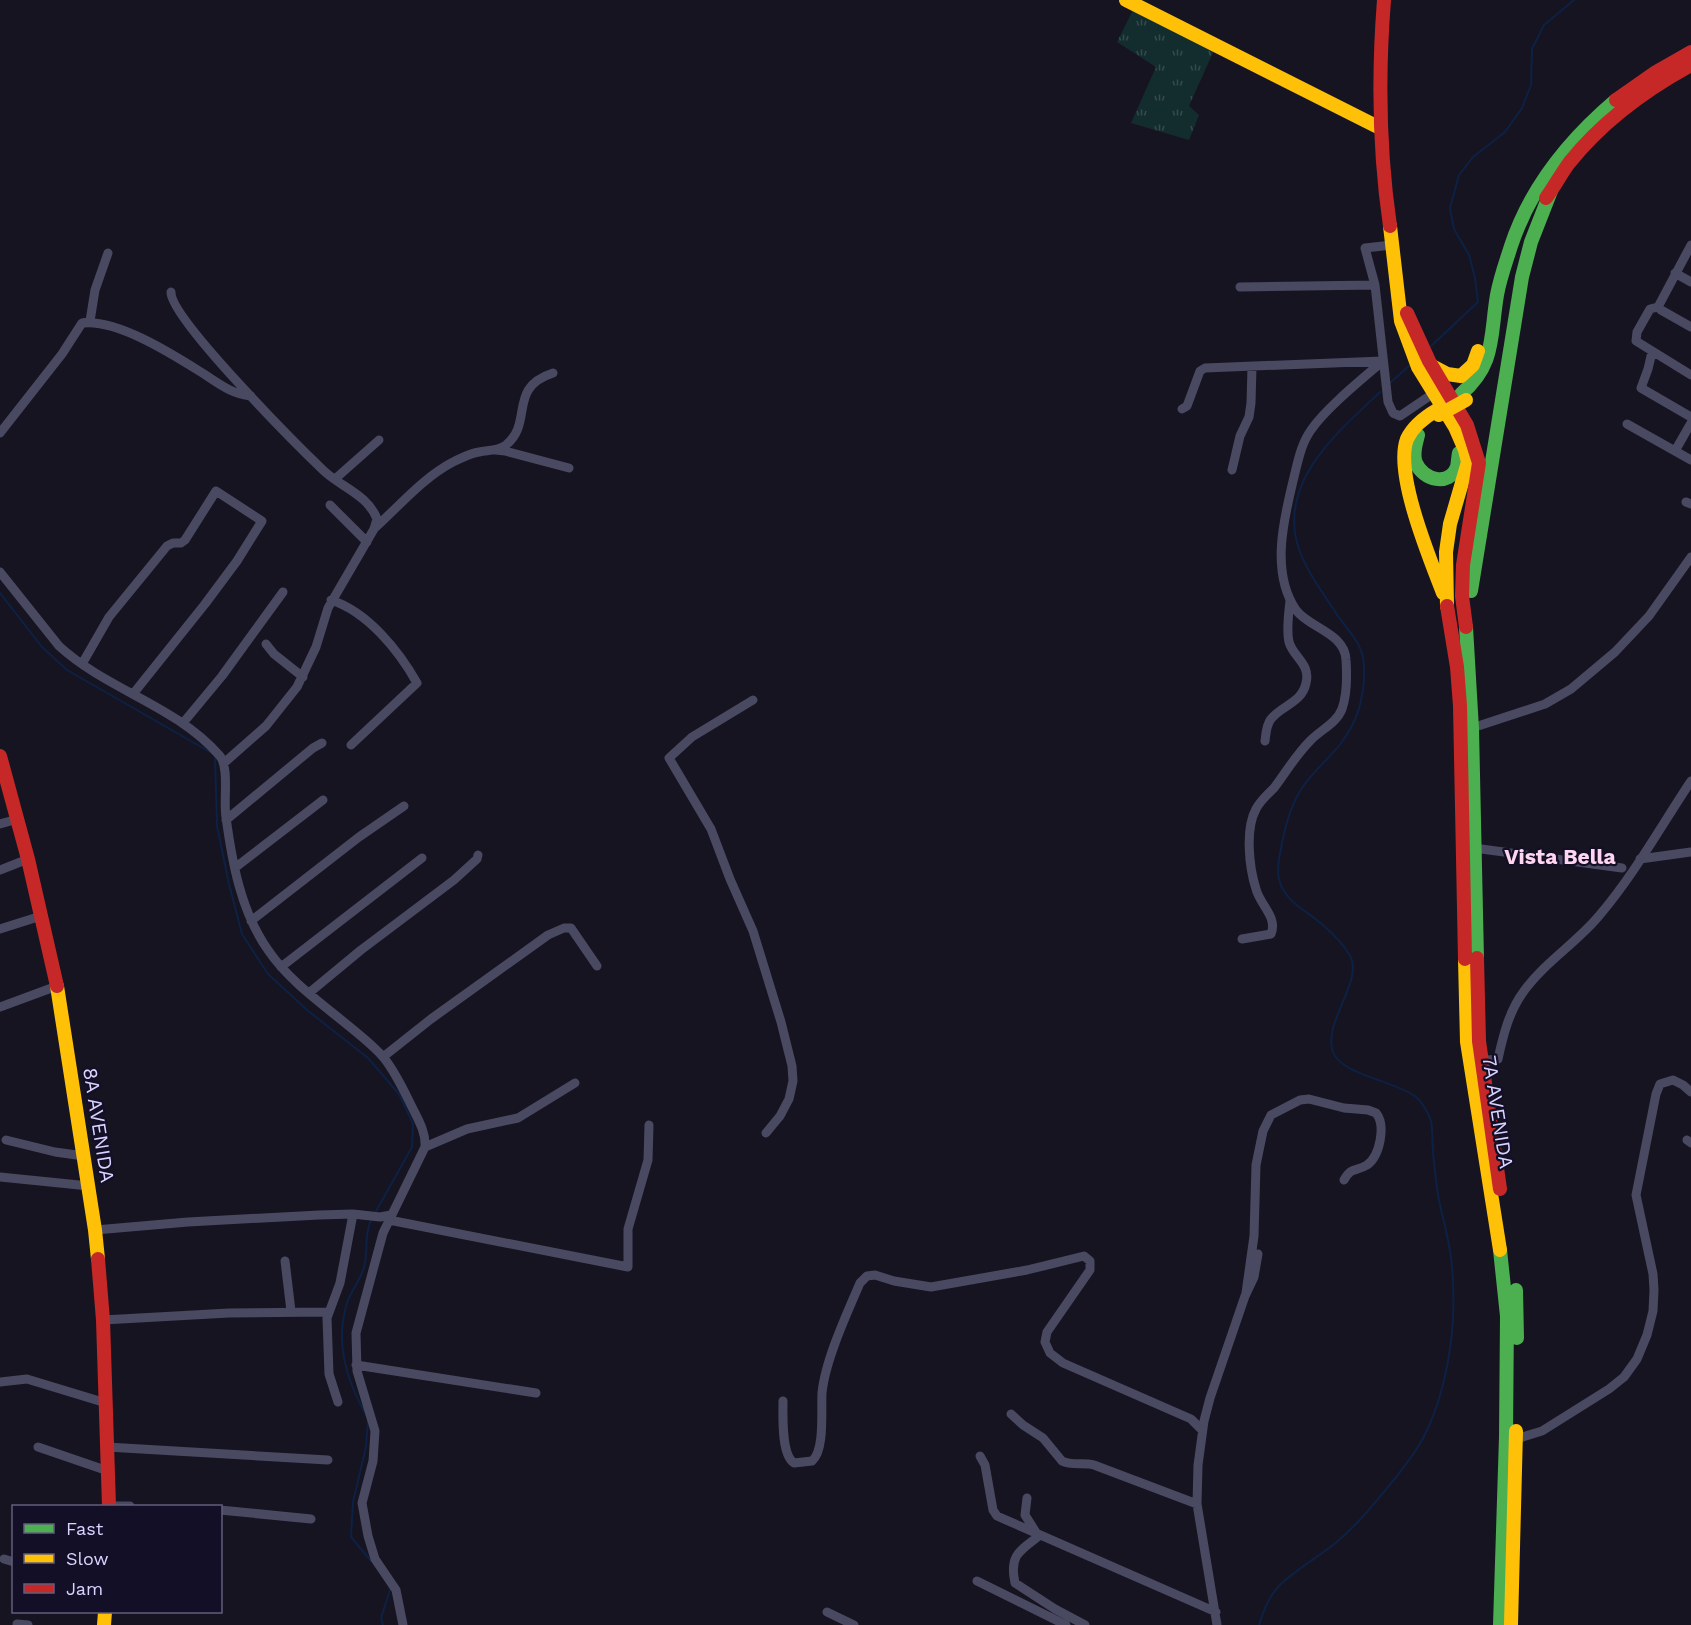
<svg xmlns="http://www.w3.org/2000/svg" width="1691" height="1625" font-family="'Work Sans',sans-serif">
<defs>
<pattern id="grass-tufts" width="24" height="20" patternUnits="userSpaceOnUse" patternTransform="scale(1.5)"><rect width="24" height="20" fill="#132c2d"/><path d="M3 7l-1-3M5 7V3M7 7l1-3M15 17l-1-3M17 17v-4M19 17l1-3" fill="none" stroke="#354a4c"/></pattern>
</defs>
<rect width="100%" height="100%" fill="#161421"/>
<!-- grass -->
<path fill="url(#grass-tufts)" d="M1133,10L1215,48L1189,106L1199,115L1189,140L1131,123L1156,67L1117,42Z"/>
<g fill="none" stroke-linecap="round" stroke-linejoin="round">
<!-- stream -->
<path stroke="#0d2144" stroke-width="2" d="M1430,347L1478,302L1475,278L1469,255L1454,229L1450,208L1459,175L1473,157L1505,132L1522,108L1531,85L1532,49L1544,25L1574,0
M1390,383L1410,365
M0,593L42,647L67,670L210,752
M215,757L217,826L229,884L242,934L268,974L307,1010L368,1058L399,1094L413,1124L412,1147L375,1213
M366,1415C346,1379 334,1341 348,1300C353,1288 363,1276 365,1263C368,1246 364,1235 372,1218
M368,1420L366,1447L353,1502L351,1537L371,1561
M383,1625L381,1618L391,1587
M1259,1625C1263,1612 1269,1596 1279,1586C1296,1569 1319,1557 1338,1541C1360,1522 1378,1499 1397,1476C1409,1460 1421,1445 1429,1426C1443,1394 1451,1354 1453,1319C1454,1294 1454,1270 1449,1245C1446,1228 1441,1212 1438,1195C1436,1180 1434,1165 1433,1151C1432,1141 1433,1130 1431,1121C1429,1114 1422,1102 1416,1097C1396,1081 1341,1075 1333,1052C1322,1022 1366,979 1349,954C1343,944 1333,934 1324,926C1309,912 1284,902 1279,879C1276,868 1280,854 1282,843C1286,823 1291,804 1302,788C1313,771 1329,759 1341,743C1358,721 1365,695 1364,667C1364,642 1346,630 1334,610C1321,590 1305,569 1298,546C1278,481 1339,431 1380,392"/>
<!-- street -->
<path stroke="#4a4962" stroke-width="9" d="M1392,245L1365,248L1375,285L1388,402L1393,413L1400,416L1434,393
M1675,273L1691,282
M1240,287L1375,285
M171,292C170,318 299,447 324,471C341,487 368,495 377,519L374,529L328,608L316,647L297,687L266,726L224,763
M1658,307L1650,309L1637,332L1636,341L1691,375
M1658,307L1691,245
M1658,307L1661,310L1691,327
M84,323C120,320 175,356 204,374C219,384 232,394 251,396
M1652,352L1648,369L1641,388L1691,417
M1182,409L1187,406L1200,371L1205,368L1383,361
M1627,424L1691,460
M0,433L62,354L82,323L90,321L95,290L108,253
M496,450L505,451L569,468
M1675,451L1691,423
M1232,470L1240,436L1249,417L1251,403L1252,367
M335,479L379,440
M1686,502L1691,504
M330,505L367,542
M376,527C400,505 424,477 453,462C462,458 470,453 479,452C488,450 498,451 506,445C534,422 507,388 553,373
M0,572L59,646C107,690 175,705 219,755C230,766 223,801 226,817C232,862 241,912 268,950C289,981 321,1003 350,1027C362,1037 374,1046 384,1058C396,1073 404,1091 413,1109C419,1121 426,1133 425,1147L383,1233L356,1333L357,1371L375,1431L373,1461L362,1503L368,1536L375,1559L396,1590L403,1625
M331,600C368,612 399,651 417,683L351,745
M266,644L274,654L303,677
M82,664L109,617L167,546L173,543H181L185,540L216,491L262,521L237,561L205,604L133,694
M753,700L692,737L669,758L711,829L730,879L753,931L781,1022L792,1066L793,1081L789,1099L780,1116L766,1133
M183,723L222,676L283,592
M1469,729L1545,704L1571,689L1615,652L1649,616L1691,557
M1265,741C1266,734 1266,725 1271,719C1282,705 1302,703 1306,683C1311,664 1293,657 1289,642C1286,629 1289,613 1290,600
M226,820L313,748L322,743
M0,824L18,819
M1474,848L1622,868
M1640,859L1691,852
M236,867L323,800
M0,870L28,859
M251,921L359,837L404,806
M0,929L41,916
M1242,939L1271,934C1278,917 1260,905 1256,889C1249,867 1245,829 1256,809C1260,801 1268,794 1274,788C1286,772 1296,755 1310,741C1320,730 1336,724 1342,709C1347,695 1347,675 1346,660C1345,633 1309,628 1296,610C1270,572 1284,518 1294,477C1298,461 1301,444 1311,430C1325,409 1362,379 1383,361
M281,967L422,858
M309,993L361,950L454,880L477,859L478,855
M0,1007L57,986
M383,1057L431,1019L548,935L564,928H571L597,966
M1478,1061L1498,1059C1503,1036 1509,1011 1524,991C1544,963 1575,944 1598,917C1634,875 1661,826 1691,781
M6,1140L55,1152L84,1156
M1687,1140L1691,1143
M425,1147L467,1129L518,1118L575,1083
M0,1177L89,1186
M389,1220L628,1267V1229L648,1160L649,1125
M95,1230L188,1222L319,1215L353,1214L380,1217L391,1215
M285,1261L291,1311
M1246,1293L1254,1236L1256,1165L1263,1131L1271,1115L1300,1100L1309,1099L1344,1108L1368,1110L1376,1113C1386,1125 1380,1156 1367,1165C1356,1172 1352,1166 1344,1180
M103,1320L229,1313L328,1312
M356,1365L536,1393
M0,1382L27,1379L106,1403
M783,1401C783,1416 781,1455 794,1463L812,1461C825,1450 821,1411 822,1393C825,1361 847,1313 860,1283L867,1276L875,1275L894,1281L931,1287L1027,1270L1084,1256L1090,1261V1270L1047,1332L1045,1342L1050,1353L1063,1363L1191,1419L1202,1430
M338,1402L329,1374L327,1318L340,1283L353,1214
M1011,1414L1023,1425L1043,1438L1062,1461C1072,1466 1083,1462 1094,1465L1197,1504
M1516,1439L1542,1431L1609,1389L1624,1377L1637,1359L1647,1335L1653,1311L1654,1290L1653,1274L1636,1195L1656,1094L1660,1084L1673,1080L1683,1085L1691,1092
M38,1447L108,1471
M107,1447L328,1460
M980,1456L985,1465L993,1510L997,1516L1216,1612
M1027,1498L1025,1515L1037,1534
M109,1506H130
M220,1510L311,1519
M1039,1536C1019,1551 1009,1556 1015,1583L1055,1609L1085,1625
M4,1559L14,1562
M977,1581L1066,1625
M827,1612L854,1625
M17,1624L28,1625
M1217,1625L1197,1504L1198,1465L1204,1421L1210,1398L1245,1296L1254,1277L1258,1254"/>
<!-- fast -->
<path stroke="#4caf50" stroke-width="14" d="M1461,394C1496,364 1490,336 1497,295C1500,278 1506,262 1511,246C1530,188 1570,139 1616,100
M1418,435C1416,444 1412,454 1416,463C1423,480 1449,487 1457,467C1458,463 1458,457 1459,453
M1471,591L1522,277L1531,242L1551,191
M1466,627L1472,729L1477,958
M1500,1250L1507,1316L1506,1437L1500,1625
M1516,1290L1517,1338"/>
<!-- slow -->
<path stroke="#ffc107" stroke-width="14" d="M1126,0L1380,128
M1390,226L1401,321L1418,367L1455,427L1465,450L1468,462L1450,524L1446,552L1447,606
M1432,366L1447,374L1461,376L1473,365L1478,351
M1437,410C1425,417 1413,426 1407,439C1394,473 1430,559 1443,593
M1465,959L1467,1042L1500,1250
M57,986L95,1230L98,1259
M104,1625L105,1612
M1511,1625L1516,1431"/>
<!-- jam -->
<path stroke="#c62828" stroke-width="14" d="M1384,0C1378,76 1379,151 1390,226
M1616,100L1656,72L1691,52
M1546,198C1554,187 1561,174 1569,163C1602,122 1645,90 1691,65
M1407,313L1429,361L1467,425L1479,463L1463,565L1462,596L1466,627
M1447,606L1457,667L1460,706L1465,959
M0,756L28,859L57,986
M1477,958L1479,1041L1500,1189
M98,1259L103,1320L109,1506"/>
<!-- slow-bridge -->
<path stroke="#ffc107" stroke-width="14" d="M1439,415L1466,400"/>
</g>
<g text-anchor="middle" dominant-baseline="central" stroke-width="4.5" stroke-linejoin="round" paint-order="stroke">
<!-- street labels -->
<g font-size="20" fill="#d9d4ff" stroke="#130f26">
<text transform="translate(1498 1112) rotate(81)">7A AVENIDA</text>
<text transform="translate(99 1125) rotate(81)">8A AVENIDA</text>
</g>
<!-- neighbourhood labels -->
<g font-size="21" font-weight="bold" fill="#ffd6f0" stroke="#130f26">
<text x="1560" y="856">Vista Bella</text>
</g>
</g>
<!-- legend -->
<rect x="12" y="1505" width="210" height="108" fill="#130f26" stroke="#625e7d" stroke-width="1.5"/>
<rect x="24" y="1524" width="30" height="9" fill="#4caf50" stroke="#625e7d" stroke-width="1.5"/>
<text x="66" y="1535" font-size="18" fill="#d9d4ff">Fast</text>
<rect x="24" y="1554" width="30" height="9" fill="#ffc107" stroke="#625e7d" stroke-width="1.5"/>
<text x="66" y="1565" font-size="18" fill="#d9d4ff">Slow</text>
<rect x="24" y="1584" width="30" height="9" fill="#c62828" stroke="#625e7d" stroke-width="1.5"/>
<text x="66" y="1595" font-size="18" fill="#d9d4ff">Jam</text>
</svg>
